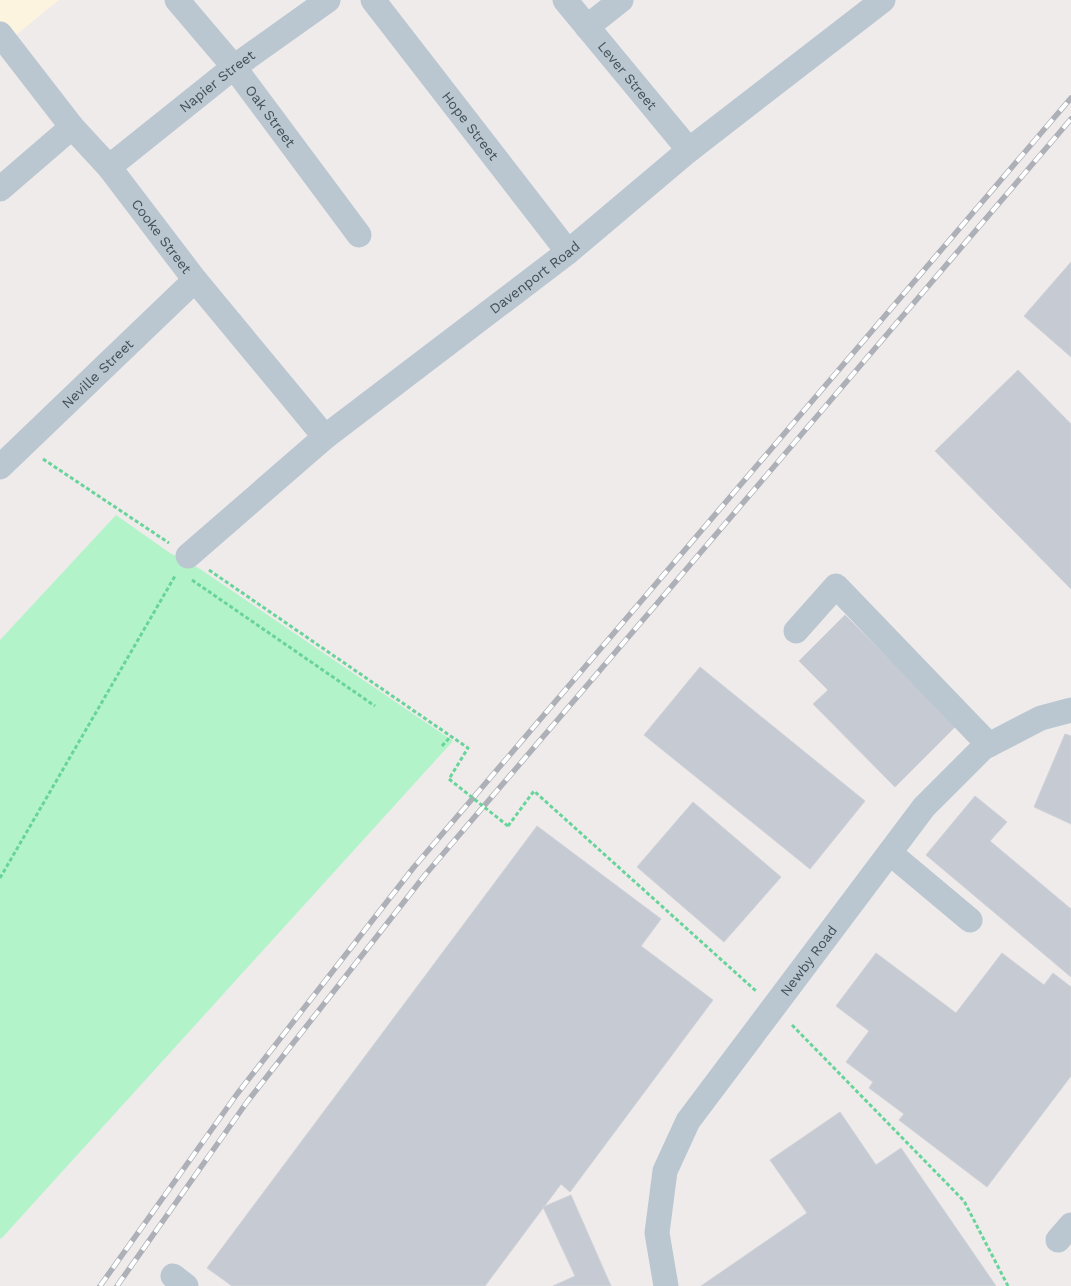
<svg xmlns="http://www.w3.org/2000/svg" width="1071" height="1286" font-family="'Work Sans',sans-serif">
<rect width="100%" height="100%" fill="#efebeb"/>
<!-- commercial -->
<path fill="#fdf4e0" d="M0,0H59L0,48Z"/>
<!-- green -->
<path fill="#b3f3c9" d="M116,515L170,553L202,570L203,571L453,741L1,1239L0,1238V640Z"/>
<!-- building -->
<path fill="#c6cad2" stroke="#ced2d8" d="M1071,262V357L1024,316Z
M1018,370L1071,424V589L935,451Z
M845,615L956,726L895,787L813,704L828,690L799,661Z
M700,667L865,801L810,869L644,735Z
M1065,734L1071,736V824L1034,807Z
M975,796L1007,822L990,841L1071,909V977L926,855Z
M693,802L781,877L724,942L637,867Z
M537,826L661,919L641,946L713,1000L570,1192L561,1184L485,1286H232L207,1268Z
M876,953L956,1013L1002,953L1044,985L1053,973L1071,987V1076L987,1187L899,1120L904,1114L869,1088L873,1082L846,1062L869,1031L836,1006Z
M840,1112L876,1165L901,1148L996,1286H701L807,1213L770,1160Z
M571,1195L611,1286H553L575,1276L543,1207Z"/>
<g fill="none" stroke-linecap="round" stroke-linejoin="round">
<!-- path -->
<path stroke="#68d49a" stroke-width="3" stroke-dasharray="4 2.5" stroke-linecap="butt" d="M43,459L169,543
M209,570L468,748L449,779
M192,580L375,706
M442,746L451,736
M508,826L534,791L756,991
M0,878L175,576
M792,1025L964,1201L1008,1286"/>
<!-- minor -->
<g stroke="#bac7d0" stroke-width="25">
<path id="s1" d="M177,0L234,67L359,235"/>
<path id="s2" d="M373,0L568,252"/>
<path id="s3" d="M565,0L689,150"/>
<path d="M587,27L621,0"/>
<path id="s4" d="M0,34L72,127L109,167L195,280L325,437"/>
<path id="s5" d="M109,167L234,67L328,0"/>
<path d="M0,189L72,127"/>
<path id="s6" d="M0,467L195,280"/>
<path id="s7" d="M188,556L325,437L568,252L689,150L883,0"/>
<path d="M796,631L836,586L989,745"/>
<path d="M890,853L970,920"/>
<path d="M1058,1240L1071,1225"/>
<path d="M173,1276L186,1286"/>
<path id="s8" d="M666,1286L657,1233L665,1171L688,1121L924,807L983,748L1041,718L1071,710"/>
</g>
<!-- rail casing -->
<g stroke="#adb1b7" stroke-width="5.5">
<path id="rail" d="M100,1286L237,1094L414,867L1071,98
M117,1286L247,1102L425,875L1071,119"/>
</g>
<!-- rail -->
<use href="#rail" stroke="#fff" stroke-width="4" stroke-dasharray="11" stroke-linecap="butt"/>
<!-- path-bridge -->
<path stroke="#68d49a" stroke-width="3" stroke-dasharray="4 2.5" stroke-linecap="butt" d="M449,779L508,826"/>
</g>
<g text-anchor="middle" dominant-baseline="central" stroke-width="4.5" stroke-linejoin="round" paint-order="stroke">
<!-- street labels -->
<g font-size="14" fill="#42505a" stroke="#fff">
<text stroke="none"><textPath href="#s3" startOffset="98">Lever Street</textPath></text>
<text stroke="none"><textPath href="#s5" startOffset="138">Napier Street</textPath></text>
<text stroke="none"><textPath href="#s1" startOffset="149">Oak Street</textPath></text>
<text stroke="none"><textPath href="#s2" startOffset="159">Hope Street</textPath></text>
<text stroke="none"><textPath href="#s4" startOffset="259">Cooke Street</textPath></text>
<text stroke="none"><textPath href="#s7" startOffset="445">Davenport Road</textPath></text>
<text stroke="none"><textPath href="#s6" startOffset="135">Neville Street</textPath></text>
<text stroke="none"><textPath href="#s8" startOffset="372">Newby Road</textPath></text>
</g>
</g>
</svg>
